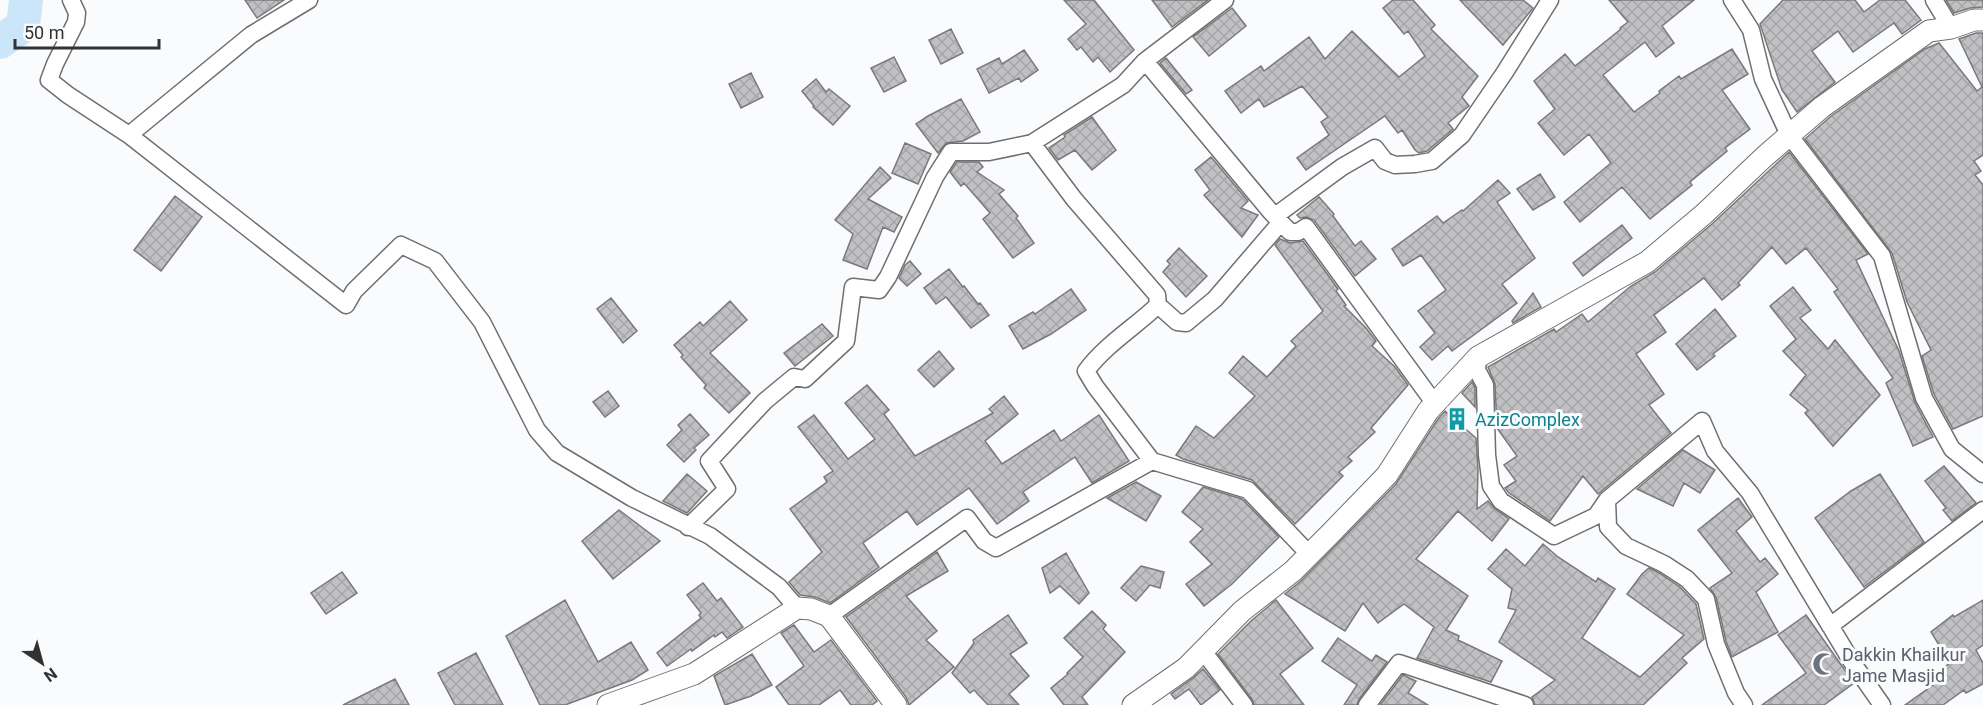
<svg xmlns="http://www.w3.org/2000/svg" width="1983" height="705" font-family="Roboto,sans-serif">
<defs>
<pattern id="building-cross-hatch" width="8" height="8" patternUnits="userSpaceOnUse" patternTransform="scale(1.5)"><rect width="8" height="8" fill="#c1c1c3"/><path d="M0 0l8 8M0 8l8-8" fill="none" stroke="#a6a6a8"/></pattern>
</defs>
<rect width="100%" height="100%" fill="#fafbfd"/>
<g fill="none" stroke-linecap="round" stroke-linejoin="round">
<!-- river -->
<path stroke="#cae6f8" stroke-width="34" d="M0,42L23,26L26,0"/>
</g>
<!-- building -->
<path fill="url(#building-cross-hatch)" stroke="#79797b" stroke-width="1.5" d="M245,0H284L257,18Z
M1064,0H1094L1134,50L1110,72L1098,57L1093,62L1081,47L1077,50L1068,39L1086,24Z
M1152,0H1208L1172,27Z
M1393,0H1413L1435,25L1431,29L1478,76L1462,97L1469,106L1448,123L1453,129L1427,151L1419,153L1415,150L1402,130L1398,133L1385,116L1306,170L1297,158L1329,135L1321,122L1328,117L1302,86L1264,107L1259,99L1241,113L1225,91L1261,66L1264,71L1309,37L1325,59L1352,31L1399,77L1425,56L1408,31L1404,34L1383,8Z
M1460,0H1523L1533,8L1503,45Z
M1609,0H1694L1662,26L1674,43L1656,57L1645,42L1603,75L1634,112L1660,93L1659,91L1679,76L1681,79L1732,49L1748,74L1722,90L1750,129L1725,148L1727,151L1690,182L1692,185L1650,219L1622,187L1580,222L1564,202L1611,163L1589,134L1564,155L1538,123L1555,109L1534,81L1565,54L1575,66L1621,29L1620,28L1628,22Z
M1783,0H1855L1864,12L1880,0H1905L1921,20L1902,34L1894,23L1853,52L1838,31L1812,51L1835,82L1797,112L1782,90L1760,24Z
M1946,0H1983V7L1970,8L1954,13Z
M1232,8L1246,26L1209,56L1193,37Z
M951,29L963,53L941,64L929,40Z
M1976,33H1983V155L1974,161L1981,171L1975,175L1983,185V416L1953,429L1934,394L1922,356L1931,350L1907,302L1892,253L1805,139L1830,117L1925,49L1939,43L1977,91L1982,87L1959,39Z
M1024,50L1038,70L1021,82L1019,78L989,93L977,69L999,58L1002,64Z
M894,57L906,81L884,92L871,68Z
M1166,58L1192,90L1186,94L1160,63Z
M751,73L763,97L741,108L729,84Z
M816,79L826,92L829,89L850,106L833,125L813,107L814,106L802,91Z
M961,99L980,132L963,141L946,143L938,153L916,124L928,116Z
M1092,117L1116,150L1092,170L1075,150L1058,160L1049,148L1065,137L1064,135Z
M905,143L931,154L918,184L892,173Z
M1789,152L1868,254L1856,260L1899,351L1915,403L1933,437L1913,446L1886,383L1893,378L1834,292L1838,289L1806,248L1786,264L1772,247L1738,283L1740,285L1722,300L1704,278L1654,315L1666,332L1636,354L1664,394L1649,405L1671,433L1598,494L1583,476L1550,521L1509,493L1505,488L1516,481L1504,465L1517,456L1497,428L1495,384L1488,367L1554,329L1556,332L1582,314L1588,322L1631,286L1655,272L1712,224Z
M1211,157L1248,201L1241,208L1258,215L1242,237L1204,195L1210,190L1195,170Z
M957,162H979L983,167L977,172L1004,190L999,194L1018,216L1016,218L1034,243L1013,258L983,219L990,213L964,183L961,186L950,172Z
M880,167L891,178L868,199L902,217L894,232L883,227L867,269L843,260L853,234L835,220Z
M1540,174L1555,197L1533,210L1517,189Z
M1498,180L1510,193L1497,202L1535,258L1502,284L1517,303L1452,351L1448,346L1432,360L1420,347L1435,333L1418,311L1446,290L1421,255L1403,266L1392,249L1437,216L1443,223L1462,210L1463,211Z
M175,196L202,217L161,271L134,250Z
M1319,197L1334,214L1333,216L1355,246L1361,241L1376,259L1355,276L1314,220L1306,217L1300,218L1297,215Z
M1622,225L1632,238L1583,276L1573,263Z
M1280,239L1290,243L1303,241L1338,289L1336,291L1346,305L1344,306L1366,328L1376,341L1372,346L1395,367L1408,385L1371,428L1375,432L1348,457L1352,461L1339,472L1343,476L1295,524L1252,480L1183,459L1176,455L1196,426L1214,438L1255,396L1229,373L1243,356L1267,377L1296,346L1291,341L1323,311L1275,245Z
M1179,248L1207,276L1186,297L1163,272L1170,264L1167,261Z
M910,261L921,274L907,286L899,278L905,265Z
M949,269L963,287L964,286L978,304L980,303L989,315L971,328L946,297L936,304L924,288Z
M1793,287L1811,310L1800,318L1828,349L1835,340L1880,395L1833,446L1805,413L1808,410L1790,395L1806,375L1783,351L1796,339L1770,306Z
M1071,289L1086,310L1051,334L1023,349L1009,326L1033,312L1035,314Z
M1533,293L1541,307L1513,323L1512,321Z
M611,298L637,331L623,343L597,309Z
M730,301L747,320L710,353L750,393L729,413L704,388L706,385L681,357L683,355L674,345L700,322L703,326Z
M1715,309L1736,336L1713,354L1715,356L1697,370L1676,344Z
M822,324L833,336L795,366L784,353Z
M939,351L954,369L934,387L918,370Z
M1472,382L1475,388V407L1462,393Z
M867,385L889,410L884,414L915,456L993,413L989,409L1004,396L1018,414L985,441L1002,464L1054,430L1061,441L1099,415L1129,461L1092,483L1075,457L1023,492L1029,501L997,524L969,488L917,525L907,511L863,543L879,567L830,603L815,597L800,595L789,582L822,552L790,509L827,482L824,477L833,471L798,427L814,415L848,459L875,439L845,403Z
M608,391L619,406L605,417L593,402Z
M1445,411L1476,438L1478,470L1477,509L1488,501L1495,509L1509,519L1492,541L1458,511L1416,559L1468,596L1446,630L1459,636L1458,640L1502,661L1491,682L1417,658L1434,627L1404,604L1378,623L1363,603L1345,631L1285,594L1302,580L1396,484L1438,419Z
M690,414L709,435L694,448L696,450L684,462L667,445L682,430L678,425Z
M1683,450L1715,470L1700,493L1684,483L1673,506L1637,489Z
M1944,466L1976,503L1952,521L1943,510L1946,508L1925,481Z
M687,474L707,491L687,513L663,501Z
M1880,474L1924,542L1864,587L1815,518L1851,491Z
M1136,482L1161,496L1146,521L1107,498Z
M1203,487L1242,499L1279,537L1232,584L1204,606L1186,584L1212,564L1190,542L1203,529L1182,512Z
M1738,498L1752,517L1736,531L1760,562L1765,558L1778,574L1756,592L1778,632L1732,657L1726,641L1716,597L1710,588L1732,573L1698,530Z
M619,510L660,541L613,579L582,541Z
M1543,544L1558,557L1596,582L1598,578L1615,589L1582,638L1640,677L1684,635L1627,594L1642,574L1649,568L1659,573L1680,587L1696,604L1704,639L1682,658L1687,663L1643,705H1535L1532,697L1555,680L1499,642L1516,610L1508,608L1512,589L1488,569L1506,549L1525,566Z
M937,552L948,571L906,596L937,631L926,640L954,667L909,705L906,697L846,617Z
M1066,553L1089,593L1079,604L1060,586L1050,593L1042,568Z
M1141,566L1164,572L1160,588L1150,585L1136,601L1121,588Z
M342,572L357,593L326,614L311,593Z
M703,583L717,601L721,598L743,627L727,638L722,632L715,637L714,635L692,651L691,649L667,666L657,653L701,618L699,615L701,613L687,595Z
M565,600L598,662L631,642L648,670L632,680L565,705H540L506,636Z
M1276,600L1313,648L1280,674L1304,705H1254L1252,699L1218,654L1251,621Z
M1983,600V645L1976,650L1983,663V684L1966,693L1964,690L1943,705H1905L1933,685L1928,678L1950,663L1931,632L1953,615L1954,617Z
M1092,611L1106,625L1103,629L1125,652L1082,697L1088,705H1064L1051,688L1068,674L1067,673L1083,657L1064,638Z
M1008,615L1027,643L1010,654L1029,676L1009,694L1019,705H988L974,690L970,693L952,673L974,643L973,640Z
M1806,615L1854,683L1824,705H1762L1806,673L1778,635Z
M794,625L814,652L831,640L877,701L872,705H851L840,690L819,705H789L776,687L804,666L781,633Z
M1338,638L1372,661L1376,655L1387,662L1359,699L1357,705H1344L1357,685L1322,661Z
M476,653L503,705H455L438,673Z
M752,654L772,685L751,696L725,705L714,676Z
M1203,669L1220,690L1201,705L1189,689L1175,699L1171,694L1193,678Z
M1403,675L1416,681L1408,693L1428,705H1380Z
M395,679L409,705H343Z"/>
<g fill="none" stroke-linecap="round" stroke-linejoin="round">
<!-- minor casing -->
<g stroke="#6f6f71" stroke-width="19">
<path id="minor" d="M71,0L77,13L76,22L55,64L49,80L68,95L129,135
M309,0L251,35L129,135L346,305L354,291L401,245L435,261L482,322L537,430L557,453L632,498L710,536L779,587L797,608
M1732,0L1751,30L1763,79L1789,135L1882,256L1924,398L1952,449L1983,474
M1934,0L1951,28
M1145,61L1270,211L1290,232H1298L1306,227L1435,404
M1032,143L1074,199L1157,295L1158,305C1135,327 1105,345 1086,371L1095,386L1152,461
M1275,216L1342,167L1375,148L1385,161L1395,165L1415,164L1432,161L1462,135L1505,72L1550,0
M1158,305L1177,322L1186,323L1215,299L1281,222
M1478,357L1477,370L1485,385L1487,455L1491,486L1501,501L1554,536L1596,516L1607,500L1702,421L1715,451L1750,493L1852,662L1882,705
M1607,500L1608,527L1626,546L1664,564L1687,579L1706,599L1716,644L1736,693L1744,705
M688,527L727,489L709,461L765,401L794,377L805,379L846,341L853,287L879,290L888,277L935,177L951,152H989L1032,143L1123,85L1145,61L1225,0
M829,616L967,518L984,541L996,548L1152,461L1248,490L1309,554
M1830,626L1983,510
M1203,651L1244,705
M1367,705L1399,663L1525,705"/>
</g>
<!-- tertiary casing -->
<g stroke="#6f6f71" stroke-width="23">
<path id="tertiary" d="M608,705L694,674L797,608L811,609L829,616L896,705
M1133,705L1186,668L1242,611L1293,571L1329,535L1387,475L1428,411L1478,357L1647,262L1704,214L1764,157L1822,107L1929,31L1951,28L1974,20H1983"/>
</g>
<!-- minor -->
<use href="#minor" stroke="#fff" stroke-width="16"/>
<!-- tertiary -->
<use href="#tertiary" stroke="#fff" stroke-width="21"/>
</g>
<!-- icons -->
<defs>
<g id="building-bare" transform="scale(1.8)"><path d="M-4-6H4V6H1V3H-1V6H-4ZM-2.5-4.3h1.7v1.8h-1.7ZM.8-4.3h1.7v1.8H.8ZM-2.5-1h1.7V.8h-1.7ZM.8-1h1.7V.8H.8Z" fill="#0f9aa8" stroke="#fafbfd" stroke-width="2.5" paint-order="stroke"/></g>
<g id="mosque-bare" transform="scale(1.8)"><path d="M3.5-4.9A6 6 0 1 0 3.5 4.9A5 5 0 1 1 3.5-4.9Z" fill="#6b7280" stroke="#fafbfd" stroke-width="2.5" paint-order="stroke"/></g>
</defs>
<g fill-rule="evenodd">
<use href="#building-bare" x="1457" y="419"/>
<use href="#mosque-bare" x="1824" y="664"/>
</g>
<g text-anchor="middle" dominant-baseline="central" stroke-width="6" stroke-linejoin="round" paint-order="stroke">
<!-- culture labels -->
<g font-size="18" fill="#0d838f" stroke="#fafbfd" text-anchor="start">
<text x="1475" y="419">AzizComplex</text>
</g>
<!-- worship labels -->
<g font-size="18" fill="#5b616d" stroke="#fafbfd" text-anchor="start">
<text x="1842" y="654">Dakkin Khailkur<tspan x="1842" dy="21">Jame Masjid</tspan></text>
</g>
</g>
<!-- north arrow -->
<g transform="translate(42 663) rotate(144)" stroke="#fafbfd" stroke-width="4.5" paint-order="stroke">
<path d="M0-4.5L10 22L0 15L-10 22Z" fill="#323232"/>
<text y="-9" font-size="16" font-weight="bold" text-anchor="middle" fill="#323232">N</text>
</g>
<!-- scale -->
<path d="M15 39v9h144v-9" fill="none" stroke="#323232" stroke-width="3"/>
<text x="24" y="39" font-size="18" fill="#323232" stroke="#fafbfd" stroke-width="4.5" paint-order="stroke">50 m</text>
</svg>
